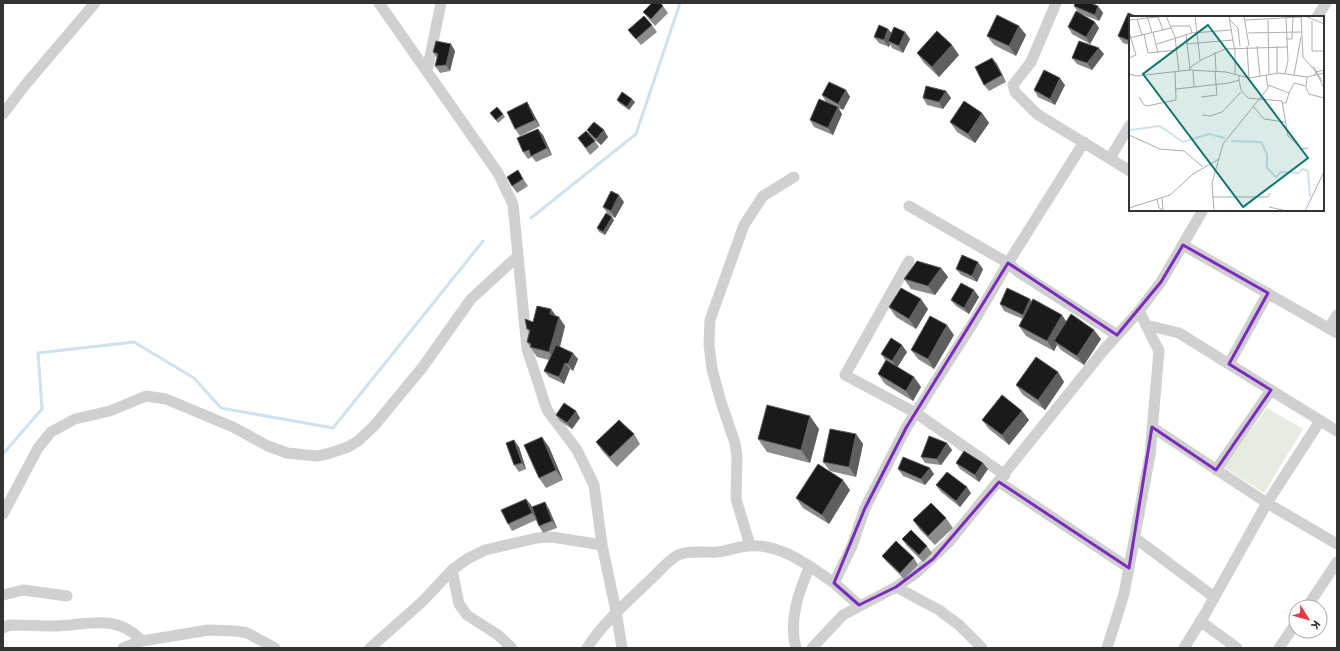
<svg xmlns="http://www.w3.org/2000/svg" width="1340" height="651" font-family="'IBM Plex Sans',sans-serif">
<rect width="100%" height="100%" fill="#fff"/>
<!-- green -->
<path fill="#e6ecdf" d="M1267,408L1303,429L1264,493L1224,467Z"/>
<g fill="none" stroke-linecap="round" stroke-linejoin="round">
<!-- stream -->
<path stroke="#cfe2ee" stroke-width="3" d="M531,218L636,134L680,3
M3,454L42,409L38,353L134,342L194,378L221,408L333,428L483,241"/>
<!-- minor -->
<path stroke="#d0d0d0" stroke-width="11" d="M379,3L498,173L513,204L527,349L547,410L577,450L594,485L602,545L616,611L622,648
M1056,3L1031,62L1013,85L1015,92L1037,114L1130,171
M1317,17L1326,3
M427,71L441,3
M3,114L26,84L95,3
M1110,158L1130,125
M909,206L1008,263L1084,142
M1183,245L1337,333
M909,261L845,375L916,413L1005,475
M1146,325L1179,333L1337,431
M1329,328L1337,315
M1229,364L1268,293
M1152,427L1267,503L1337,544
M1216,470L1271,390
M999,482L1129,568
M3,514L38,448L51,432L75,419L110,411L146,396L166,399L233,427L268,446L287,453L317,456L327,454L348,447L358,441L374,426L422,368L471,299L518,256
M1135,538L1214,597
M750,545L736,499L737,457L735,443L721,402L712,369L709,344L710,320L744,225L763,196L794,177
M452,570L459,604L467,615L498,635L512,648
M896,587L939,610L959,625L982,648
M3,595L23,590L67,596
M859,605L834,583L852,546L865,508L906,428L973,323L1008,263L1017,271L1117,335
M1307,607L1337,562
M1200,621L1237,648
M3,628L9,625C25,625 40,626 56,626C88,625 117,613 142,641
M123,648L142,641L209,630L236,631L247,633L275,648
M370,648L423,601L452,570L467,559L485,550L537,538L552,537L602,545
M587,648C604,622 626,603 649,581C658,573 667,561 678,555C689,550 705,553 717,552C728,551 739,546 750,546C780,543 811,567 834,583
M796,648C788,621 799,590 810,566
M812,648L843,615L896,587L916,573L949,542L1103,351L1139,311L1161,282L1203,210
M1107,648L1124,594L1150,455L1159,351L1139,311
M1184,648L1205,614L1267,503L1320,421
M1279,648L1296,623"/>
</g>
<!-- wall -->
<path fill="#8c8c8c" d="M663,6L668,13L655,26L648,18L643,12Z
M1074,6H1098L1103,13L1099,21L1081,14L1099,28L1090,44L1072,34L1068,27L1078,12Z
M1130,17V45L1123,43L1118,36Z
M652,25L657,32L641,45L633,36L628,30Z
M1019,26L1026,35L1016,56L994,45L987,36Z
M888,29L891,33L905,32L910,39L903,53L892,48L890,44L889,47L879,43L874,37Z
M455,51L450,71L440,73L435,66L437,58L433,52Z
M917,53L959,55L939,77L924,63Z
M1104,54L1092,70L1077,64L1072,58Z
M992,58L997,64L1006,82L989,91L984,85Z
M1065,85L1055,105L1038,97L1034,90Z
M846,90L850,97L843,110L838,108L842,114L833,135L814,127L810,120L826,102L822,95Z
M946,91L951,98L943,109L927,105L923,98Z
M617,100L635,102L629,110L619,103Z
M527,102L531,109L540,126L520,136L515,129Z
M490,113L503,114L505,117L498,123Z
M982,113L989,123L975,143L957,132L950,122Z
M538,129L543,135L552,155L536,162L532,157L528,159L523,152Z
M587,130L608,137L601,145L591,137Z
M578,138L595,141L599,147L590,155Z
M522,177L528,186L517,193L512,186Z
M624,202L615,218L608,214L603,207Z
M614,220L605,235L599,232L597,228Z
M941,268L948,277L935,295L911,289L904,279Z
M956,269H983L977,282L961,275Z
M979,297L969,314L956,306L951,300Z
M1032,301L1062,315L1066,322L1101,339L1084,365L1061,350L1057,345L1054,351L1026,336L1019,326L1023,319L1004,311L1000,304Z
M889,307L928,309L916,329L896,317Z
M551,309L556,316L565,326L560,347L578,359L573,371L570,369L564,384L549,377L544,371L549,360L537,357L527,342L529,333L527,329L533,322Z
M954,335L934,369L918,359L911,350Z
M907,352L897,367L914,377L921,387L913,401L885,384L878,374L886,361L881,354Z
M1058,372L1064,382L1045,410L1023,395L1016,385Z
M1022,411L1029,420L1009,445L989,429L982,420Z
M556,415L580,418L572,429L560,421Z
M819,429L810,463L767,452L758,439Z
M634,434L640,444L617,467L603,452L596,442Z
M856,434L863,444L856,477L830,471L823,462Z
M947,443L952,450L941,465L925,463L921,457Z
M519,447L526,469L519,472L514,465Z
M549,447L563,480L546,488L539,478Z
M956,463L988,469L979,482L960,469Z
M898,469L934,474L925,485L903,476Z
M936,485L971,493L960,507L941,492Z
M850,490L829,524L803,508L796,498Z
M526,499L531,505L533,510L549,509L557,528L543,533L539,526L536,520L512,531L508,524Z
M946,518L953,528L935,545L920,530L913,520Z
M902,539L927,546L932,553L923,562L907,546Z
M882,556L914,558L918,565L904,579L887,562Z"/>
<!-- shaded-wall -->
<path fill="#5f5f5f" d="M1098,6L1103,13L1099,21L1095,15Z
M1095,22L1099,28L1090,44L1086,37Z
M1019,26L1026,35L1016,56L1009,46Z
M888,29L893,35L888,41L890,44L889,47L884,40Z
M905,32L910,39L903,53L899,46Z
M451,44L455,51L450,71L446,65Z
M952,45L959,55L939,77L932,67Z
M1099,48L1104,54L1092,70L1087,63Z
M992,58L997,64L1006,82L1002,75Z
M1060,78L1065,85L1055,105L1050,99Z
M846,90L850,97L843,110L838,104Z
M946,91L951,98L943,109L939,102Z
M632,99L635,102L629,110L627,107Z
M527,102L531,109L540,126L535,120Z
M838,107L842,114L833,135L828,128Z
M982,113L989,123L975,143L968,134Z
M538,129L543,135L552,155L547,148Z
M604,130L608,137L601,145L596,139Z
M619,195L624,202L615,218L611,211Z
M612,217L614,220L605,235L603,232Z
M978,262L983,269L977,282L972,276Z
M941,268L948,277L935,295L928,286Z
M974,290L979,297L969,314L964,308Z
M921,299L928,309L916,329L909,319Z
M1030,299L1035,305L1028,321L1023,315Z
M551,309L558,319L550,314Z
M1062,315L1068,324L1054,341L1057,345L1054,351L1047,341Z
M559,317L565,326L556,362L549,352Z
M947,325L954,335L934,369L928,359Z
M1094,330L1101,339L1084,365L1077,356Z
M902,345L907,352L897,368L892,361Z
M573,353L578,359L573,371L568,364Z
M565,363L570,369L564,384L559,377Z
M1058,372L1064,382L1045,410L1038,400Z
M914,377L921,387L913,401L906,391Z
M576,411L580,418L572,429L567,423Z
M1022,411L1029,420L1009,445L1002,435Z
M810,416L819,429L810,463L801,450Z
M856,434L863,444L856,477L849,467Z
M542,437L549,447L563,480L556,470Z
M514,440L519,447L526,469L522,463Z
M947,443L952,450L941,465L937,459Z
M983,463L988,469L979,482L975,475Z
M930,468L934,474L925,485L921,479Z
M843,480L850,490L829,524L822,515Z
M967,487L971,493L960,507L956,501Z
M526,499L531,505L537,519L532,513Z
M545,502L549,509L557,528L552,521Z"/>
<!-- building -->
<path fill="#1a1a1a" stroke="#5f5f5f" d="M652,3H660L663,6L651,19L643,12Z
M1075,3H1090L1098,6L1095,15L1074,6Z
M1076,11L1095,22L1086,37L1068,27Z
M1128,13L1138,17H1130V41L1118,36Z
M997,15L1019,26L1009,46L987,36Z
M644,16L652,25L636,39L628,30Z
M879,25L888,29L884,40L874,37Z
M894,27L905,32L899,46L888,41Z
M937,31L952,45L932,67L917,53Z
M436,41L451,44L446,65L435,66L438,54L433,52Z
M1079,41L1099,48L1087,63L1072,58Z
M992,58L1002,75L984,85L975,67Z
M1044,70L1060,78L1050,99L1034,90Z
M829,82L846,90L838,104L822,95Z
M926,86L946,91L939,102L923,98Z
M622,92L632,99L627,107L617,100Z
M819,99L838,107L828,128L810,120Z
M964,101L982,113L968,134L950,122Z
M527,102L535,120L515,129L507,112Z
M497,107L503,114L496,120L490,113Z
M594,122L604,130L596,139L587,130Z
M538,129L547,148L531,156L529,150L523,152L517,138Z
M586,131L595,141L586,148L578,138Z
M518,170L523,179L512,186L507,177Z
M611,191L619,195L611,211L603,207Z
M606,213L612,217L603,232L597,228Z
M962,255L978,262L972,276L956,269Z
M917,261L941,268L928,286L904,279Z
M961,283L974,290L964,308L951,300Z
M901,288L921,299L909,319L889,307Z
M1007,288L1030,299L1023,315L1000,304Z
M1033,299L1062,315L1047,341L1019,326Z
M537,306L551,309L550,314L559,317L549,352L530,347L531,344L527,342L530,330L527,329L525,319L533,322Z
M1071,314L1094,330L1077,356L1054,341Z
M930,316L947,325L928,359L911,350Z
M891,338L902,345L892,361L881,354Z
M556,345L573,353L568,364L565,363L559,377L544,371Z
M1036,357L1058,372L1038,400L1016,385Z
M886,360L914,377L906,391L878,374Z
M1002,395L1022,411L1002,435L982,420Z
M564,403L576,411L567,423L556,415Z
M767,405L810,416L801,450L758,439Z
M619,420L634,434L610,457L596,442Z
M830,429L856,434L849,467L823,462Z
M929,436L947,443L937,459L921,457Z
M542,437L556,470L539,478L524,445Z
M514,440L522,463L514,465L506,443Z
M964,451L983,463L975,475L956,463Z
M903,457L930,468L921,479L898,469Z
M818,464L843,480L822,515L796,498Z
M947,472L967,487L956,501L936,485Z
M526,499L532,513L508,524L501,510Z
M545,502L552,521L539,526L532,507Z
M931,503L946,518L928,536L913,520Z
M911,530L927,546L919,555L902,539Z
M896,541L914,558L900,573L882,556Z"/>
<!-- marked area -->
<path fill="none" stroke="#7b2cbf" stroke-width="3" stroke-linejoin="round" d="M1183,245L1268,293L1229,364L1271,390L1216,470L1152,427L1129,568L999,482L933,559L896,587L859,605L834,583L865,508L906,428L1008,263L1117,335L1161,282Z"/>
<!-- overview -->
<g transform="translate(1129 16)">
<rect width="195" height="195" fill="#fff"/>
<path fill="none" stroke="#cfe2ee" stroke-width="2" d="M1,114L31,110L54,126L80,118L96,122M102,125L132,126L138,138V152L147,161L152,156L169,157L174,153L179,155L181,181"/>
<path fill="none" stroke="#adadad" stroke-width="1" d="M18,0L23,16M37,0L46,21L50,55M66,0L71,44M100,0L105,31M115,0L120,30M172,0L174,41L187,56L195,72M176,0L195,8M29,1L34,14M8,3L13,19M100,3L109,12L111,30M0,4L37,0M116,4L172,1M139,4L140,59M183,5V35H195M42,10H61L63,17M0,16L7,39L0,42M24,16L29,37M119,17L172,16M15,18L19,37L48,34M57,18L61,53M0,22L42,12M157,23H163L164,1M28,28L63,17L102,14M57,28L104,24M118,30L120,62M128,30L131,60M86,36L87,55M184,50L193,65M60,54L63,50L74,43L96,33L158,31M64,55L65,71L100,67L110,64V60M148,57V30M0,58L8,60L60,54L97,56L120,62L150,57L178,61L195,57M106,58V31M156,58L159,45L157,2M165,59L172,21M185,60L187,56L195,54M178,61L177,72L180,78L195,82M110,64L112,74L119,82L153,85L159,120L173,133L179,132M139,69L160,77L165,67L177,70M47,73L65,71M10,81L15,89L18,90L47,84L46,56M72,81L88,79L86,56M153,87H157L160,77M124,90L135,103L156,106M73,99L81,100L93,96L112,76M0,119L31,133L55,135L74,151M83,181H139L141,177M33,182L34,194M28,183L30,192L34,194M140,191L158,195M0,192L41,179L64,158L90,143M85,195L83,167L94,128L139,72L137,59M176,195L195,156"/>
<path fill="#0f766e" fill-opacity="0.15" stroke="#0f766e" stroke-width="2" d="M79,9L179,142L114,191L14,58Z"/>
<rect width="195" height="195" fill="none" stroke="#333" stroke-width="2"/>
</g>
<!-- border -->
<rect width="1340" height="651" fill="none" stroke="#333333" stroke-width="8"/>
<!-- north arrow -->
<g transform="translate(1308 619) rotate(127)"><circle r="19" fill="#ffffff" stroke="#adadad"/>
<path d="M0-3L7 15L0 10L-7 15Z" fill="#e63946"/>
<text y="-6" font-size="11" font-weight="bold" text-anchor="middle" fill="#333333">K</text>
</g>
</svg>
